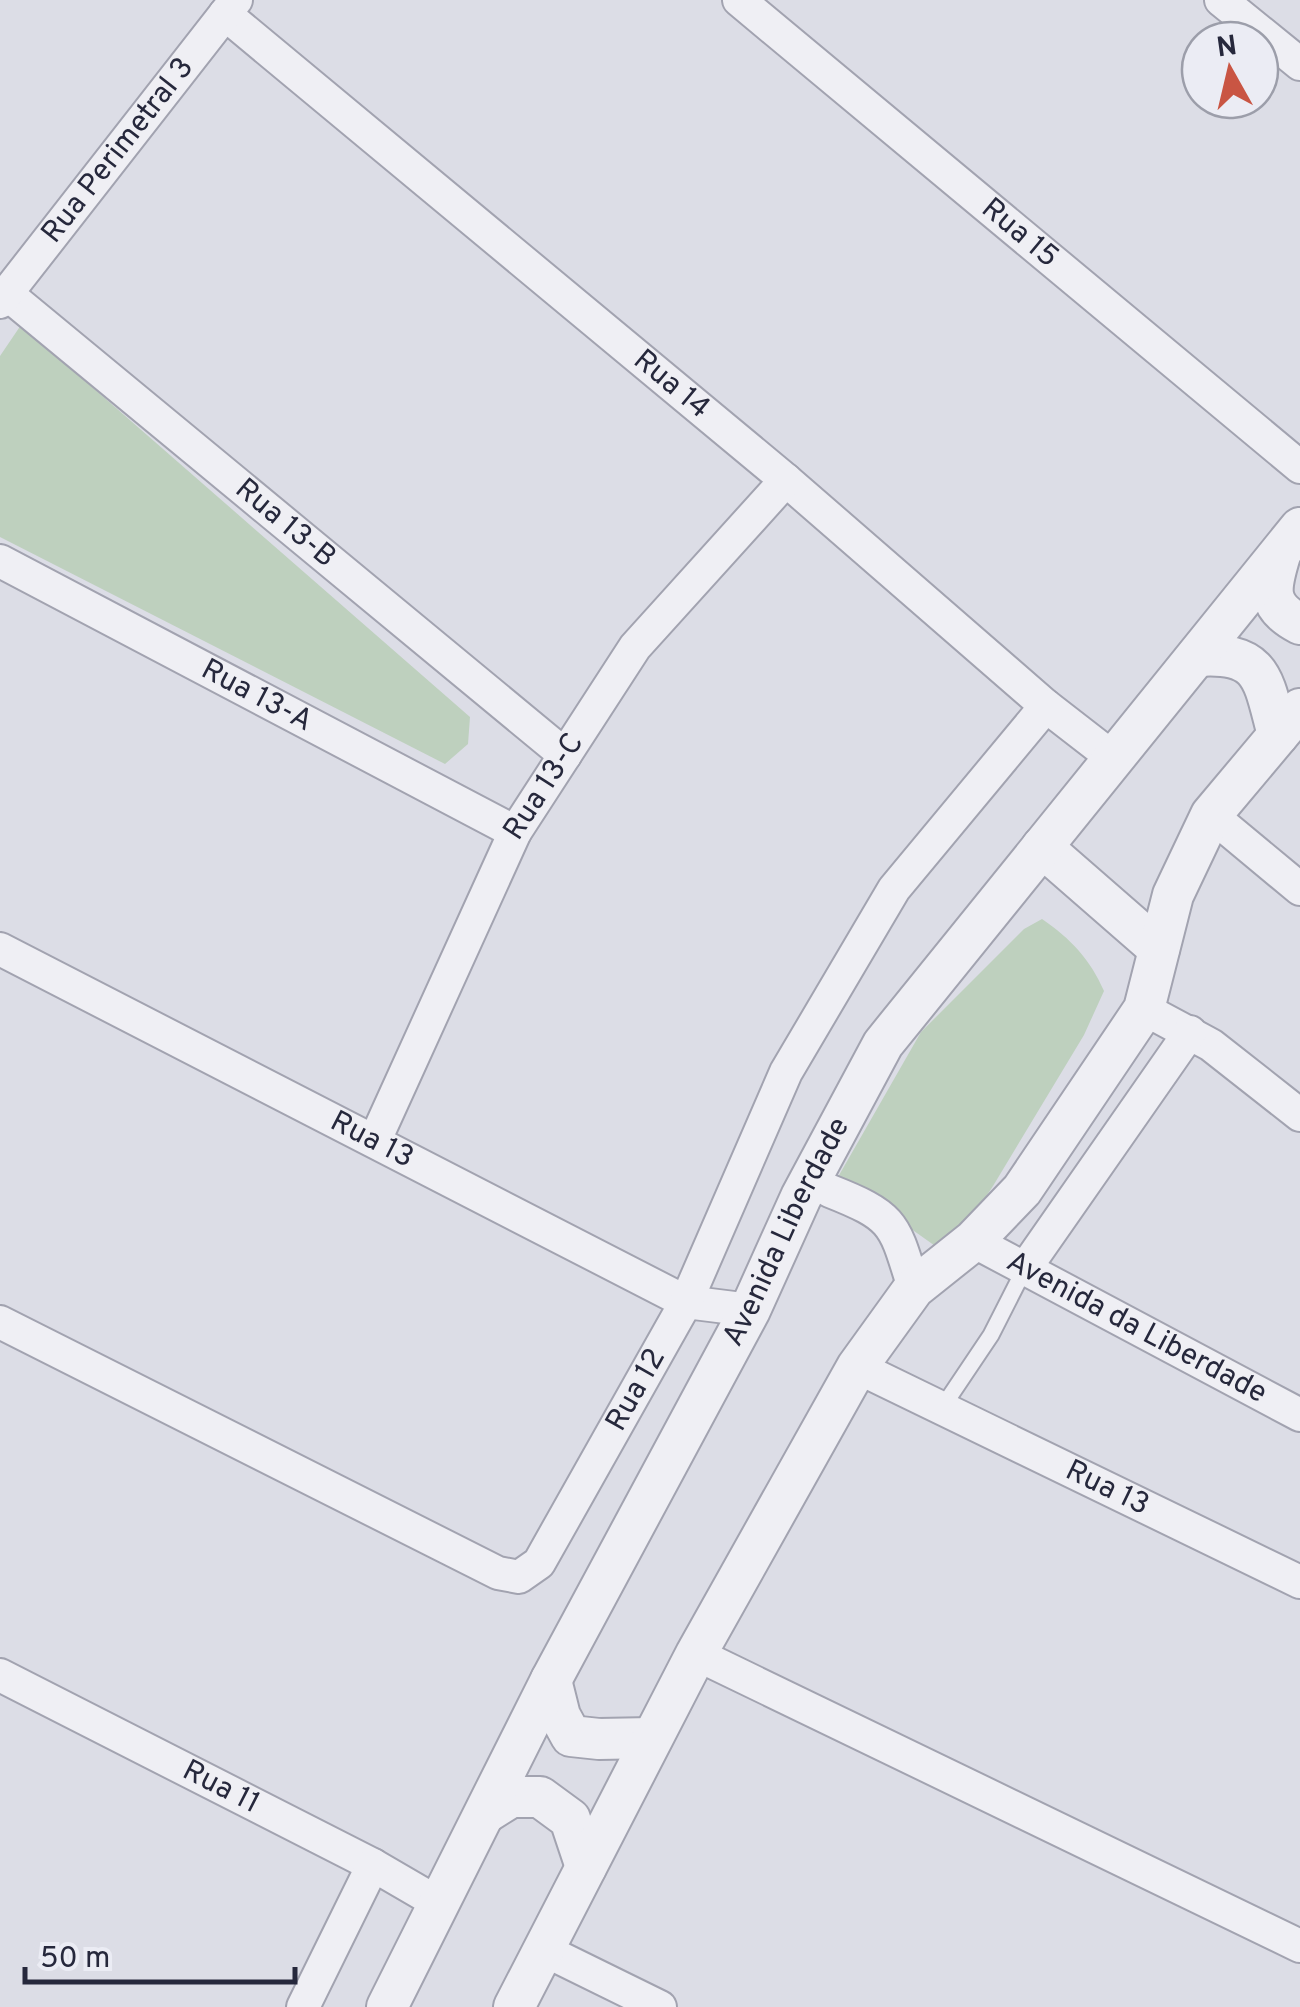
<svg xmlns="http://www.w3.org/2000/svg" width="1300" height="2007" font-family="Overpass,sans-serif">
<rect width="100%" height="100%" fill="#dcdde6"/>
<!-- green -->
<path fill="#bed0be" d="M21,325L470,717L468,744L445,764L0,537V356Z
M1042,919C1071,939 1090,959 1104,991L1084,1035L993,1186L974,1215L938,1248L838,1177L921,1032L1024,929Z"/>
<g fill="none" stroke-linecap="round" stroke-linejoin="round">
<!-- service casing -->
<g stroke="#a2a3b0" stroke-width="19">
<path id="service" d="M942,1408L991,1335L1024,1270"/>
</g>
<!-- minor casing -->
<g stroke="#a2a3b0" stroke-width="36">
<g id="minor">
<path id="s1" d="M739,0L1300,467"/>
<path d="M1221,0L1300,64"/>
<path id="s2" d="M225,14L786,480L1046,706L1113,758"/>
<path id="s3" d="M6,293L565,755"/>
<path id="s4" d="M0,302L236,0"/>
<path id="s5" d="M0,561L515,832"/>
<path d="M1211,815L1300,889"/>
<path id="s6" d="M0,949L686,1302L750,1310"/>
<path d="M1144,1009L1211,1045L1300,1115"/>
<path id="s7" d="M375,1140L515,832L635,647L786,480"/>
<path d="M830,1191C896,1217 894,1224 914,1288"/>
<path id="s8" d="M973,1241L1300,1415"/>
<path d="M1024,1270L1190,1032"/>
<path id="s9" d="M0,1322L498,1573L519,1577L539,1563L686,1302L786,1072L894,889L1046,706"/>
<path id="s10" d="M857,1367L1300,1582"/>
<path d="M696,1654L1300,1946"/>
<path id="s11" d="M0,1675L373,1865L440,1904"/>
<path d="M544,1950L660,2007"/>
<path d="M303,2007L373,1865"/>
</g>
</g>
<!-- tertiary casing -->
<g stroke="#a2a3b0" stroke-width="44">
<g id="tertiary">
<path d="M1280,555C1270,588 1265,606 1300,624"/>
<path d="M1197,656C1264,651 1263,680 1278,735"/>
<path d="M1042,847L1159,949"/>
<path d="M551,1680L560,1716L571,1736L599,1739L652,1738"/>
<path d="M487,1812L511,1797H540L570,1819L586,1867"/>
<path id="s12" d="M387,2007L551,1680L750,1310L801,1197L883,1044L1300,528"/>
<path d="M514,2007L696,1654L857,1367L914,1288L973,1241L1022,1190L1144,1009L1173,895L1211,815L1300,709"/>
</g>
</g>
<!-- service -->
<use href="#service" stroke="#efeff4" stroke-width="15"/>
<!-- minor -->
<use href="#minor" stroke="#efeff4" stroke-width="32"/>
<!-- tertiary -->
<use href="#tertiary" stroke="#efeff4" stroke-width="40"/>
</g>
<g text-anchor="middle" dominant-baseline="central" stroke-width="8" stroke-linejoin="round" paint-order="stroke">
<!-- street labels -->
<g font-size="30" fill="#26283c" stroke="#ebecf4">
<text stroke="none"><textPath href="#s4" startOffset="192">Rua Perimetral 3</textPath></text>
<text stroke="none"><textPath href="#s1" startOffset="365">Rua 15</textPath></text>
<text stroke="none"><textPath href="#s2" startOffset="580">Rua 14</textPath></text>
<text stroke="none"><textPath href="#s3" startOffset="362">Rua 13-B</textPath></text>
<text stroke="none"><textPath href="#s5" startOffset="290">Rua 13-A</textPath></text>
<text stroke="none"><textPath href="#s7" startOffset="392">Rua 13-C</textPath></text>
<text stroke="none"><textPath href="#s6" startOffset="418">Rua 13</textPath></text>
<text stroke="none"><textPath href="#s12" startOffset="872">Avenida Liberdade</textPath></text>
<text stroke="none"><textPath href="#s8" startOffset="185">Avenida da Liberdade</textPath></text>
<text stroke="none"><textPath href="#s9" startOffset="802">Rua 12</textPath></text>
<text stroke="none"><textPath href="#s10" startOffset="278">Rua 13</textPath></text>
<text stroke="none"><textPath href="#s11" startOffset="248">Rua 11</textPath></text>
</g>
</g>
<!-- north arrow -->
<g transform="translate(1230 70) rotate(352)"><circle r="48" fill="#ebecf4" stroke="#9c9eaa" stroke-width="2.5"/>
<path d="M0-8L18 38L0 25L-18 38Z" fill="#c95543"/>
<text y="-15" font-size="28" font-weight="bold" text-anchor="middle" fill="#26283c">N</text>
</g>
<!-- scale -->
<path d="M25 1967v15h270v-15" fill="none" stroke="#26283c" stroke-width="5"/>
<text x="40" y="1967" font-size="30" fill="#26283c" stroke="#ebecf4" stroke-width="8" paint-order="stroke">50 m</text>
</svg>
